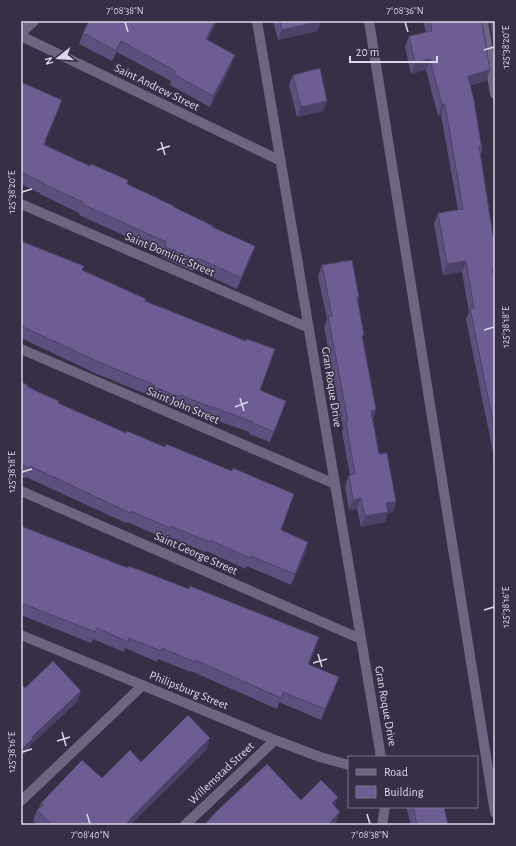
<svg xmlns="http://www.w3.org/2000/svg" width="516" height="846" font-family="'Alegreya Sans',sans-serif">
<rect width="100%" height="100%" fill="#362f46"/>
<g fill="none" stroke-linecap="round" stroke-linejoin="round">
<!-- street -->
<path stroke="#6e6681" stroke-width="10" d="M257,21L381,757
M369,21L495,813
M483,21L495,94
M21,33L34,21
M21,36L281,161
M21,204L309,328
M21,349L335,484
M21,491L361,639
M21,635L275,740L320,757L349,765
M21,801L143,685
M185,825L275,740
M382,825L385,807"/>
</g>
<!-- wall -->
<path fill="#5e507e" d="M89,21H217L207,40L231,66L210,107L170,85L171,81L117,52L112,61L79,44L83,33Z
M273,21H321L317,31L278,40Z
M423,21H482L486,81L470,85L482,150L481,155L495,249V462L466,319L469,312L462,272L443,275L434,224L438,213L458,210L441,115L438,116L426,70L411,74L405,47L409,36L426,32Z
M490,21H495V54Z
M293,75L327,101L323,111L297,117L289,85Z
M21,82L58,111L45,141V145L127,184L213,227L255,246L251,257L237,289L194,269L193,271L161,257L163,253L79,215V213L40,194V193L21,184Z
M21,241L145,301L260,391L286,401L270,442L249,434V432L207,417L206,418L177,406L176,407L151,397V396L97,374L21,338Z
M322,265L359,297L358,301L363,338L376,410L373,419L379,454L396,502L393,512L388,513L385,522L361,527L357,509L349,510L345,486L349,475H350L342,432L343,428L324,327L327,319L318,276Z
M21,382L281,530L305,553L291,585L247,566L246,569L206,551L205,552L167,536L166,539L127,522L126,523L26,477L25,478L21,477Z
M21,526L128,568L189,589L319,637L309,665L335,688L321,720L279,702L277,709L191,671V672L158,659L157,662L125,648L124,652L93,639L91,643L21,615Z
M207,749L130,825H37L33,821L37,810L39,808L41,803L141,762Z
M406,807H444L448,825H411Z"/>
<!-- shaded-wall -->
<path fill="#4c4167" d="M215,21H217L202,50L206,39Z
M321,21L317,31L278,40L282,30Z
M121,41L117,52L112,61L116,51Z
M235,55L231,66L210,107L213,96Z
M430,59L426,70L411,74L415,63Z
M490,70L486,81L464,87L468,76Z
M62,100L58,111L41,151L45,141Z
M327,101L323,111L297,117L301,107Z
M445,104L441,115L438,116L442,105Z
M255,246L251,257L237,289L241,278Z
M466,261L462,272L443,275L447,264Z
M376,410L372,420L371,411Z
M361,498L357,509L349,510L353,500Z
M396,502L393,512L388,513L385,522L361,527L365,516L386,503Z
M308,542L305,553L291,585L295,574Z
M339,677L335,688L321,720L325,709Z
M81,691L78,701L31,745L29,749L21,757V750L32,737Z
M210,738L207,749L130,825H125L130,819Z
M338,797L334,808L332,803Z
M340,812L336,823L334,825H328Z"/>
<!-- building -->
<path fill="#6d5d93" stroke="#4c4167" d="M89,21H215L206,39L235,55L213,96L174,74L175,71L121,41L116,51L83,33Z
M280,21H320L282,30Z
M430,21H482L490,70L468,76L474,100L482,150L479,146L495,249V273L492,269L495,282V432L470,308H474L466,261L447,264L438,213L463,209L445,104L442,105L430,59L415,63L409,36L432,31Z
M320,68L327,101L301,107L293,75Z
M21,82L62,100L45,141H46L44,145L90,166L91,164L128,180L127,184L174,206V207L213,226L212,227L255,246L241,278L198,258L197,260L165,247L166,242L82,204L83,202L43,184L44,183L21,172Z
M21,241L84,266L82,270L146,299L145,301L246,341L247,339L275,349L260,390L286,401L274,432L253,423V422L210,406V407L181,395L180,397L154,387L155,385L101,363L21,326Z
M352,260L359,297H357L364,335L362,336L376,410L371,411L379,454L387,453L396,502L386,503L388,512L365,516L361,498L353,500L349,475L355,474L346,422L348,421L328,316H332L322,265Z
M21,382L28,385L27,387L59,401L58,403L126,433L127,431L165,447L166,444L232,471L233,468L294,494L281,530L308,542L295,574L251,556L250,558L210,540L209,542L171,526L170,528L131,511L130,513L30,466L29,468L21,464Z
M21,526L128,568L129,566L189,589L190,586L319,637L308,664L339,677L325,709L283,692L281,698L195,660V662L162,648L161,651L129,638L128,642L97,628L95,632L21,603Z
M53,661L81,691L32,737L33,738L21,750V684L25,688Z
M188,715L210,738L130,819V820L125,825H52L37,810L43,805L41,803L82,760L102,778L130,750L141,762Z
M267,764L301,800L321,780L338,797L332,803L340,812L328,825H204L218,810Z
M413,807H444L448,825H417Z"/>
<!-- ticks -->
<path fill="none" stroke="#dcd8e7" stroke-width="1.5" d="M125,22L128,32M405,22L408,32M484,50L494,47M161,142L165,155M157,150L170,146M22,192L32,189M484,330L494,327M240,398L244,411M235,407L248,402M22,472L32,469M484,610L494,607M318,654L322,667M313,663L327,659M62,732L66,746M57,741L70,737M22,752L32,749M87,814L90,824M367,814L370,824"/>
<g text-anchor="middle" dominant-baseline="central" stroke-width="3" stroke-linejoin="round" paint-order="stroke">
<!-- street labels -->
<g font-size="12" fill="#dcd8e7" stroke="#362f46">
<text transform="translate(157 87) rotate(26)">Saint Andrew Street</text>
<text transform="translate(170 254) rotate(23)">Saint Dominic Street</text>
<text transform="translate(332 387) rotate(81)">Gran Roque Drive</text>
<text transform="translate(183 405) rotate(23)">Saint John Street</text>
<text transform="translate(196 553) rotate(24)">Saint George Street</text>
<text transform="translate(189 690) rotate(22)">Philipsburg Street</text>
<text transform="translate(386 706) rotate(80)">Gran Roque Drive</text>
<text transform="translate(221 773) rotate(-43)">Willemstad Street</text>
</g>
</g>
<!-- border -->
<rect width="516" height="846" fill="none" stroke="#362f46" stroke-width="44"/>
<!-- legend -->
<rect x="348" y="756" width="130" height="52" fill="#362f46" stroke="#787386"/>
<rect x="356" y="769" width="20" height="6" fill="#6e6681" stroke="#787386"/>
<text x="384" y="776" font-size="12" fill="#dcd8e7">Road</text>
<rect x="356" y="786" width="20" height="12" fill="#6d5d93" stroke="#787386"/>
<text x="384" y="796" font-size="12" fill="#dcd8e7">Building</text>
<!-- north arrow -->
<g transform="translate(58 58) rotate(253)" stroke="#362f46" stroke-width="3" paint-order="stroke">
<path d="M0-3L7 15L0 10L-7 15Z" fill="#dcd8e7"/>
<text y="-6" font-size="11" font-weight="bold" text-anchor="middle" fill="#dcd8e7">N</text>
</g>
<!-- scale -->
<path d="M350 56v6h87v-6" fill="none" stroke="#dcd8e7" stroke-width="2"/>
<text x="356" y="56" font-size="12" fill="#dcd8e7" stroke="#362f46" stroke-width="3" paint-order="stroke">20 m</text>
<rect x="22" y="22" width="472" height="802" fill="none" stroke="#dcd8e7" stroke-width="1.5"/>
<g font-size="10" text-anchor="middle" fill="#dcd8e7">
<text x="125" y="14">7°08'38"N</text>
<text x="405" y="14">7°08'36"N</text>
<text transform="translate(505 47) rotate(-90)" y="4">125°38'20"E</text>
<text transform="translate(11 192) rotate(-90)" y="4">125°38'20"E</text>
<text transform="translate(505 327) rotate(-90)" y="4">125°38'18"E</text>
<text transform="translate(11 472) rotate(-90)" y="4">125°38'18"E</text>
<text transform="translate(505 607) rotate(-90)" y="4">125°38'16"E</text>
<text transform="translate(11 752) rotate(-90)" y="4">125°38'16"E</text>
<text x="90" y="838">7°08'40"N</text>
<text x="370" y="838">7°08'38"N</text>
</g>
</svg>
